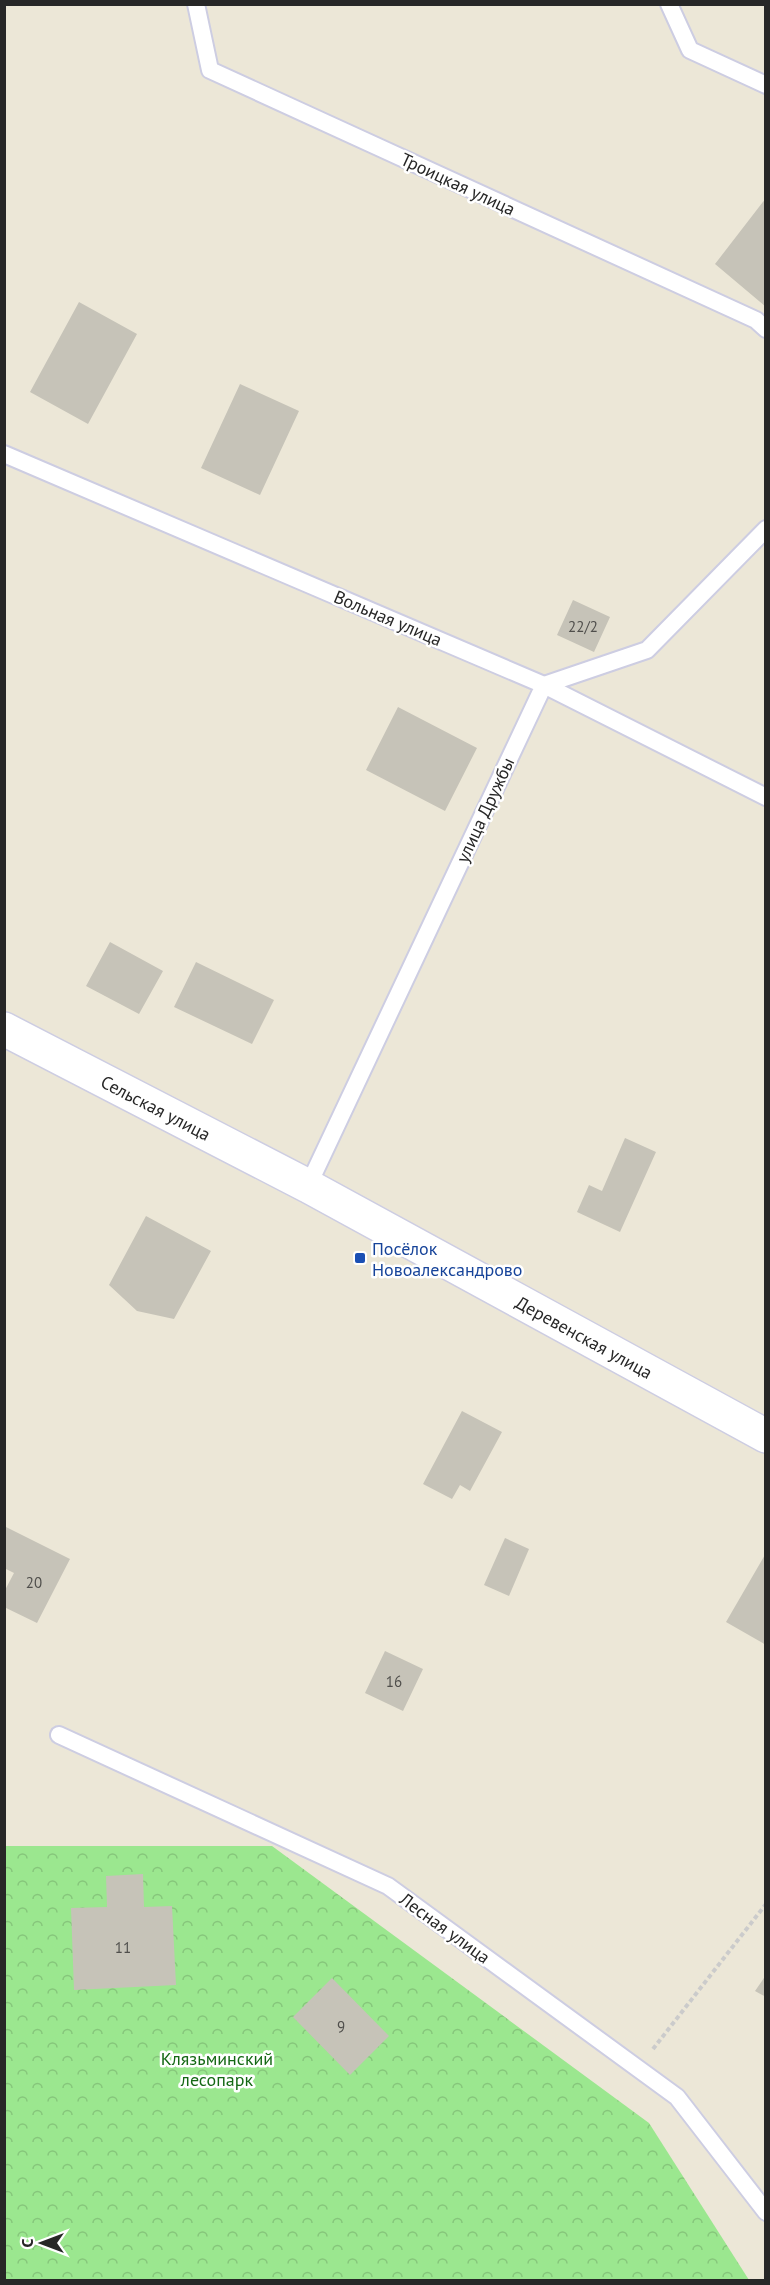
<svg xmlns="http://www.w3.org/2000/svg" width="770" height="2285" font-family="'PT Sans',sans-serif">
<defs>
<pattern id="forest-crowns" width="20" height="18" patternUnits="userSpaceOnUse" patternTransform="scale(1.5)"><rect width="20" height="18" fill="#9be78f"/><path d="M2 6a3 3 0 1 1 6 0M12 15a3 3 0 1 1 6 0" fill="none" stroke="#86c67b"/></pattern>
</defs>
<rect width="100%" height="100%" fill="#ece7d7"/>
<!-- forest -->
<path fill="url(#forest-crowns)" d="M4,1846H272L649,2123L749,2280H5Z"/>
<!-- building -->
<path fill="#c6c3b8" d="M766,198V307L715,264Z
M79,302L137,334L88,424L30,392Z
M240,384L299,411L260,495L201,468Z
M573,600L610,617L594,652L557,635Z
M398,707L477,748L445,811L366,770Z
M110,942L163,971L139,1014L86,986Z
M196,962L274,1000L252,1044L174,1007Z
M625,1138L656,1152L620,1232L577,1212L589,1185L602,1191Z
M146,1216L211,1251L174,1319L137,1311L109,1285Z
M462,1411L502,1432L470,1491L460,1485L452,1499L423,1484Z
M4,1526L70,1559L37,1623L4,1607V1592L14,1573L4,1568Z
M505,1538L529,1549L509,1596L484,1585Z
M766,1553V1645L726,1622Z
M385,1651L423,1669L403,1711L365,1693Z
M143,1874L144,1907L172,1906L176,1985L74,1990L71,1908L107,1907L106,1876Z
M766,1975V1997L755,1991Z
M332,1978L389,2036L350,2075L293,2017Z"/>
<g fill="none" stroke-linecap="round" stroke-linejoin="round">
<!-- service casing -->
<g stroke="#cdcde2" stroke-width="20">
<path id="service" d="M196,4L210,70L756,320L766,329
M669,4L690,50L766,85
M4,454L544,685L766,797
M308,1186L544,685L647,650L766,529
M59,1735L388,1886L677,2097L766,2212"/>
</g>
<!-- minor casing -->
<g stroke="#cdcde2" stroke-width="36">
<g id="minor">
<path id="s1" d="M4,1029L308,1186L766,1436"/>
</g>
</g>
<!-- path -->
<path stroke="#cbcbcb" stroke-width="4" stroke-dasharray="4.5 3" stroke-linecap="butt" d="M653,2049L766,1904"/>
<!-- service -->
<use href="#service" stroke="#fff" stroke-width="16"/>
<!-- minor -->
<use href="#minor" stroke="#fff" stroke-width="33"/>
</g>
<!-- markers -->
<rect fill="#1a4fb4" stroke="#fff" stroke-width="2" x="354" y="1252" width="12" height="12" rx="3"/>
<g text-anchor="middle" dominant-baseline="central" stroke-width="5" stroke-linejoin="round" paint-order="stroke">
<!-- number labels -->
<g font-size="15" fill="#4f4e4b">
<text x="583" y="626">22/2</text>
<text x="34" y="1582">20</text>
<text x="394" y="1681">16</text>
<text x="123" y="1947">11</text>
<text x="341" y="2026">9</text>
</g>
<!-- street labels -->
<g font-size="18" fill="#272727" stroke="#fff">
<text transform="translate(458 184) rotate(25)">Троицкая улица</text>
<text transform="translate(388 618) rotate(23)">Вольная улица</text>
<text transform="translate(485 810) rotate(-65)">улица Дружбы</text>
<text stroke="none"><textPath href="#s1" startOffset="171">Сельская улица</textPath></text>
<text stroke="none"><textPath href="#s1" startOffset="657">Деревенская улица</textPath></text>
<text transform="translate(445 1928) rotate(36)">Лесная улица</text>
</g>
<!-- transit labels -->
<g font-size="18" fill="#164399" stroke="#fff" text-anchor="start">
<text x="372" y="1248">Посёлок<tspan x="372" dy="21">Новоалександрово</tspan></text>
</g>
<!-- park labels -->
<g font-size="18" fill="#146814" stroke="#fff">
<text x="217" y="2058">Клязьминский<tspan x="217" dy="21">лесопарк</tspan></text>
</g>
</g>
<!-- border -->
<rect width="770" height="2285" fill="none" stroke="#272727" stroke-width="12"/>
<!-- north arrow -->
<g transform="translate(42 2243) rotate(270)" stroke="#ffffff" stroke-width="4.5" paint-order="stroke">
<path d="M0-4.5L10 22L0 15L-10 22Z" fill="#272727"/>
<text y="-9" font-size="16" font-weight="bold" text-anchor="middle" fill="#272727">С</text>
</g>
</svg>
